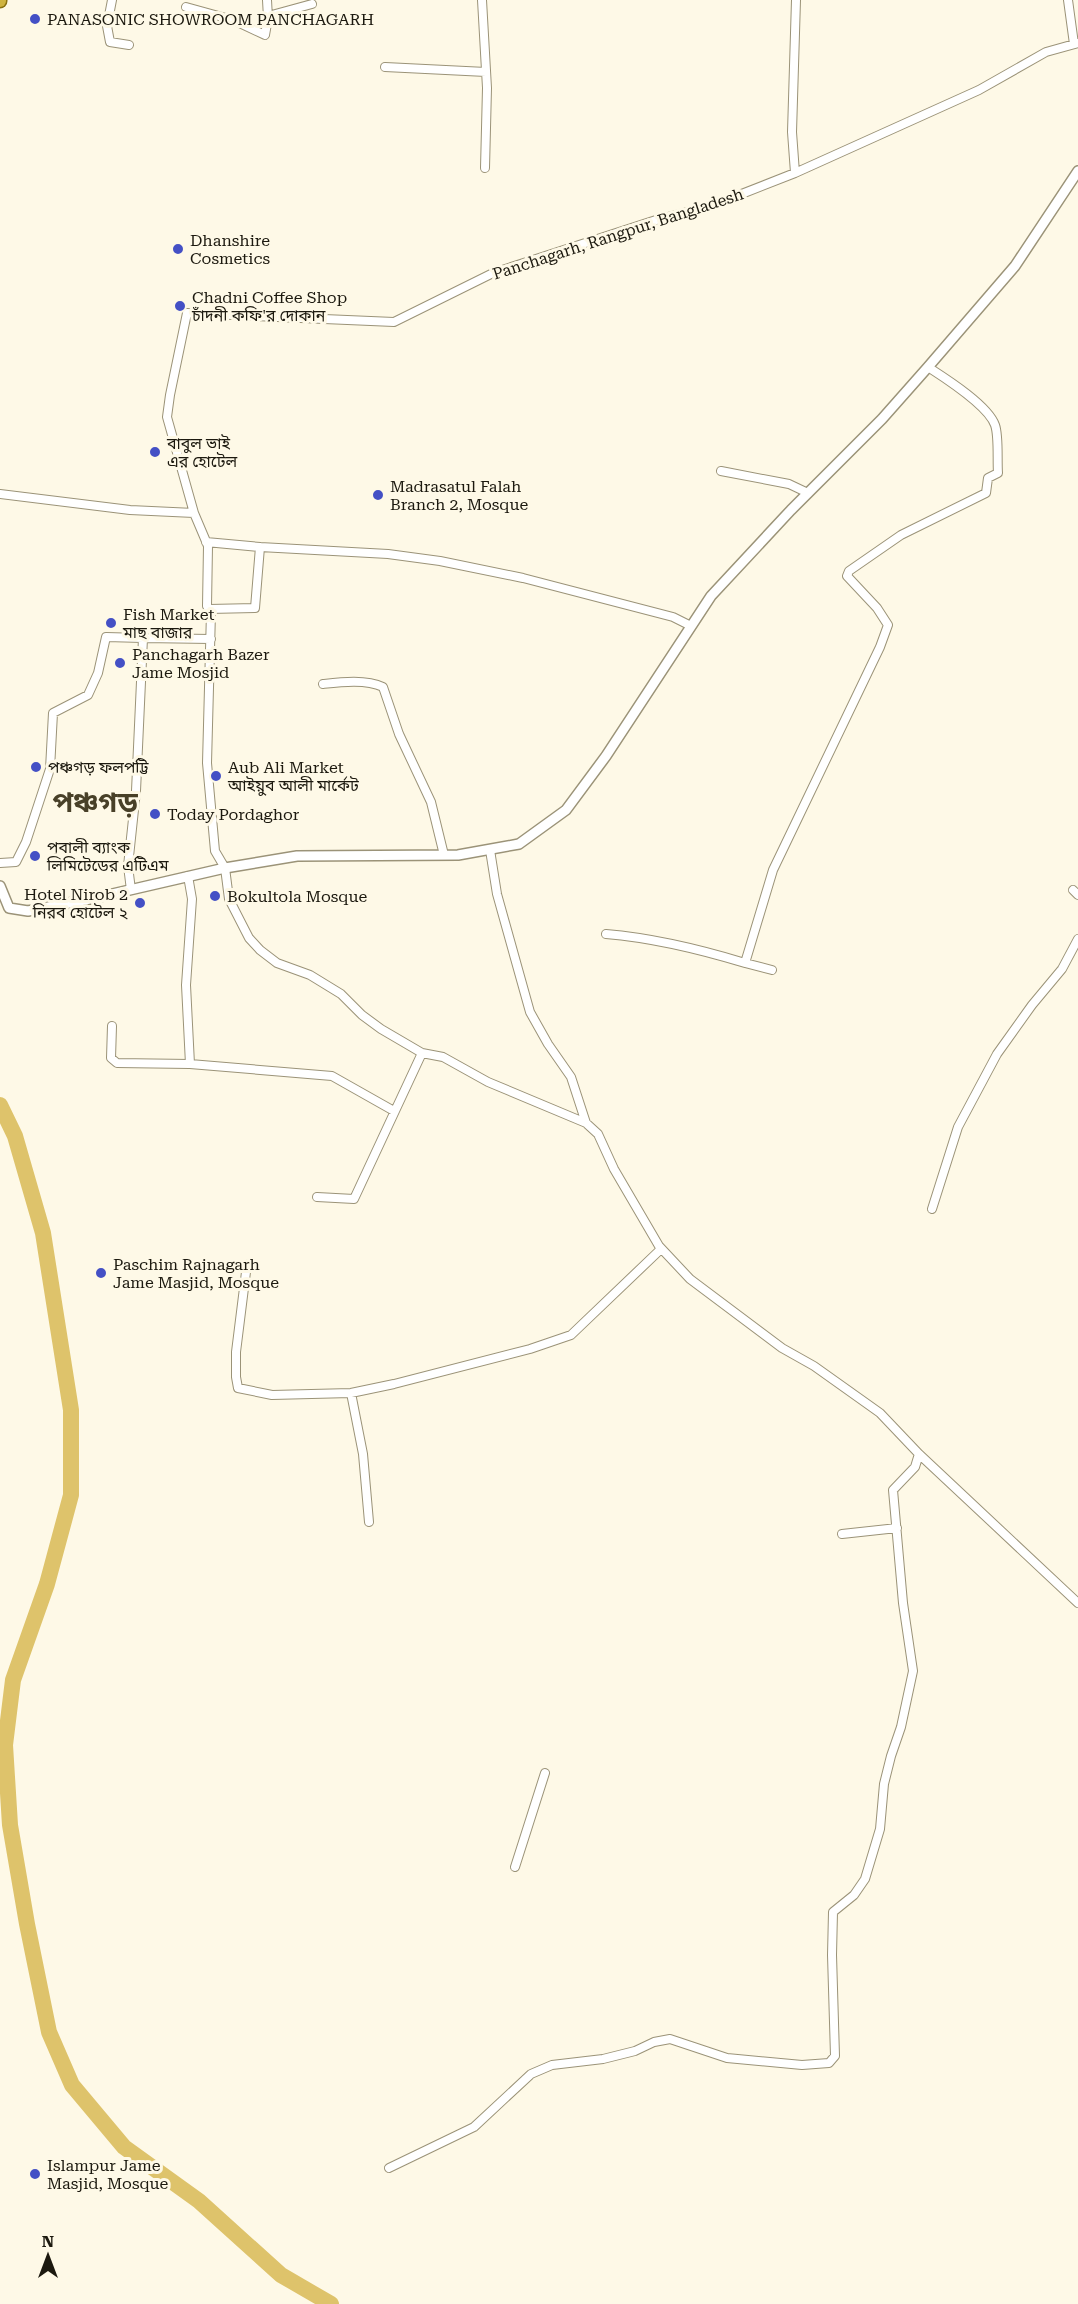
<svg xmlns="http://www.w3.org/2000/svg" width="1078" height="2304" font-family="'Roboto Serif','Noto Sans Bengali',serif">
<rect width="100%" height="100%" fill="#fef9e7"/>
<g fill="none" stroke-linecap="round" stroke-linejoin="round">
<!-- river -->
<path stroke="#dec36b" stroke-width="16" d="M0,1105L15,1136L43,1233L71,1410V1495L47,1584L13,1680L5,1745L10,1825L27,1924L49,2032L72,2085L124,2147L199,2201L281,2275L331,2304"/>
<!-- minor casing -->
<g stroke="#9b9378" stroke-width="10">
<path id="minor" d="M112,0L107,26L110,42L129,45
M482,0L487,88L485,168
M796,0L792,132L795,173L979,90L1046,52L1078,43
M1068,0L1074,44
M186,7L233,20L265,35L268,18L267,0
M268,16L312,4
M385,67L486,72
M721,471L789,484L808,493
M0,494L130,510L194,513L208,546L207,606L211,612L207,763L215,851L225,868L229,899L249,938L260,950L277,963L310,975L341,994L362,1015L381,1029L422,1053L354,1199L317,1197
M194,513L167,417L170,395L187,313L394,322L493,273L656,220L711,206L795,173
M206,542L260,547L255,608L209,609
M260,547L388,554L440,561L523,578L673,617L691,626
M323,684C341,682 366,679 383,687L399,734L431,802L444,855
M490,850L497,894L530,1012L548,1044L571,1077L586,1123
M0,863L16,862L26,842L50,769L53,713L88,695L98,673L106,637L143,638
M188,876L192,899L186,985L190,1064L332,1076L394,1111
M131,890L128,866L136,791L143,638L211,639
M1073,890L1078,895
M606,934C654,938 699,949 745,963
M772,970L745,963L773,870L880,647L888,625L877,608L847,576L849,571L901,535L986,493L988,478L998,473C997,460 999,436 995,425C988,405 945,378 928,367
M112,1026L111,1058L117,1063L190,1064
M932,1209L958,1127L997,1054L1032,1005L1062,969L1078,939
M247,1264L236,1352V1377L238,1388L272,1395L351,1393L394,1384L530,1349L571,1335L661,1249
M351,1393L363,1454L369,1522
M919,1454L1078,1603
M842,1534L897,1528
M515,1867L545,1773
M389,2168L474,2127L531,2074L552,2065L603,2059L635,2051L654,2042L670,2039L727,2058L802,2065L829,2063L835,2056L832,1955L833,1912L854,1895L865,1879L880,1829L884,1784L891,1756L901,1727L913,1671L903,1603L893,1490L915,1467L919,1454L880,1413L814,1366L782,1348L690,1279L659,1246L614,1169L598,1134L586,1123L488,1082L443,1057L422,1053"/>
</g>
<!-- tertiary casing -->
<g stroke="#9b9378" stroke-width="12">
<path id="tertiary" d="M0,886L9,908L28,911L95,898L225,868L297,856L458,855L519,844L566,810L606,756L711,596L791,510L882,419L928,367L1015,266L1078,171"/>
</g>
<!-- trunk casing -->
<g stroke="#897110" stroke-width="15">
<path id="trunk" d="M0,1V0"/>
</g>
<!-- minor -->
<use href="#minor" stroke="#fff" stroke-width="8"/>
<!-- tertiary -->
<use href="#tertiary" stroke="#fff" stroke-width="9"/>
<!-- trunk -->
<use href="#trunk" stroke="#cfb440" stroke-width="12"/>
</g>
<!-- markers -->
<g fill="#4450c5" stroke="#fef9e7" stroke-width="2">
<circle cx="35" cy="19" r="6"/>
<circle cx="178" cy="249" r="6"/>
<circle cx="180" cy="306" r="6"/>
<circle cx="155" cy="452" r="6"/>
<circle cx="378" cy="495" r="6"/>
<circle cx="111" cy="623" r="6"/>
<circle cx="120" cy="663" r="6"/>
<circle cx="36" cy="767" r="6"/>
<circle cx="216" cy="776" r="6"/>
<circle cx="155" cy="814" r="6"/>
<circle cx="35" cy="856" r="6"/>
<circle cx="215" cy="896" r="6"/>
<circle cx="140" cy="903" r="6"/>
<circle cx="101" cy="1273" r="6"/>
<circle cx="35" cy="2174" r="6"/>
</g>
<g text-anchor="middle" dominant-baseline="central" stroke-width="6" stroke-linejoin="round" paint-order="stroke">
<!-- poi labels -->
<g font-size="16" fill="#1c190f" stroke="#fef9e7" text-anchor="start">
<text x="47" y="19">PANASONIC SHOWROOM PANCHAGARH</text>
<text x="190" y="240">Dhanshire<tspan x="190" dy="18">Cosmetics</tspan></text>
<text x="192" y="297">Chadni Coffee Shop<tspan x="192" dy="18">চাঁদনী কফি'র দোকান</tspan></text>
<text x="167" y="443">বাবুল ভাই<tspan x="167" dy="18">এর হোটেল</tspan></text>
<text x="390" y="486">Madrasatul Falah<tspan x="390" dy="18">Branch 2, Mosque</tspan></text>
<text x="123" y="614">Fish Market<tspan x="123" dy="18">মাছ বাজার</tspan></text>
<text x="132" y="654">Panchagarh Bazer<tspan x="132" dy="18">Jame Mosjid</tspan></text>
<text x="48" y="767">পঞ্চগড় ফলপট্টি</text>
<text x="228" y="767">Aub Ali Market<tspan x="228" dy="18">আইয়ুব আলী মার্কেট</tspan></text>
<text x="167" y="814">Today Pordaghor</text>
<text x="47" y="847">পূবালী ব্যাংক<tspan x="47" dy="18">লিমিটেডের এটিএম</tspan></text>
<text x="128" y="894" text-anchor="end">Hotel Nirob 2<tspan x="128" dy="18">নিরব হোটেল ২</tspan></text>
<text x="227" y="896">Bokultola Mosque</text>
<text x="113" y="1264">Paschim Rajnagarh<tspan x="113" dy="18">Jame Masjid, Mosque</tspan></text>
<text x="47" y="2165">Islampur Jame<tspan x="47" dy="18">Masjid, Mosque</tspan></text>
</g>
<!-- street labels -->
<g font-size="16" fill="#1c190f" stroke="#fef9e7">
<text transform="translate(618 234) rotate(-18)">Panchagarh, Rangpur, Bangladesh</text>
</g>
<!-- town labels -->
<g font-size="28" font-weight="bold" fill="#484028" stroke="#fef9e7">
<text x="95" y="802">পঞ্চগড়</text>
</g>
</g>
<!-- north arrow -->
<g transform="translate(48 2256)" stroke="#fef9e7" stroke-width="4.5" paint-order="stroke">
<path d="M0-4.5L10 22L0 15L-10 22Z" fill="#1c190f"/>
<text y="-9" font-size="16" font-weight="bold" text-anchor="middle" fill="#1c190f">N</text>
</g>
</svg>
